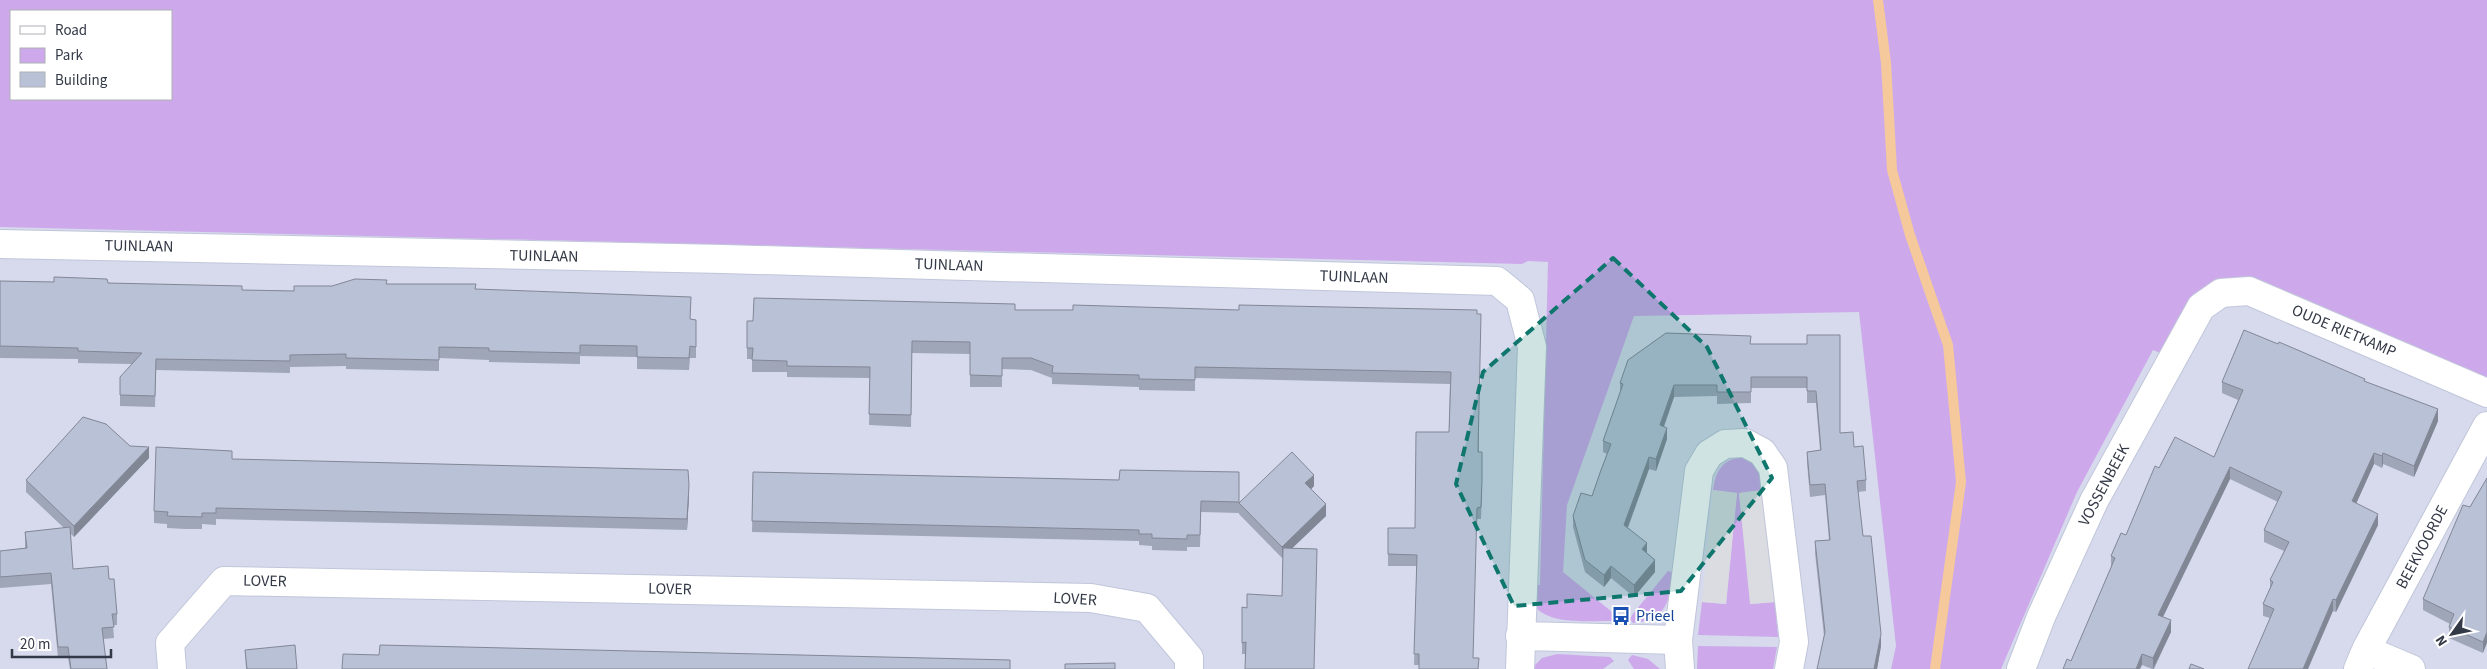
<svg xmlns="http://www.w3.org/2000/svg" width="2487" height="669" font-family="'Source Sans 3',sans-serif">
<rect width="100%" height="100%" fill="#e4e7f3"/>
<!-- residential -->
<path fill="#d6daec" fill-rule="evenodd" d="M0,0H2397L2487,44V669H0ZM11,11H171V99H11Z"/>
<!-- green -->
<path fill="#cda9eb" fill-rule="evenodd" d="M0,0H2487V379L2246,280L2163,354L2153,350L2077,492L2001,669H1891L1896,646L1859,312L1634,316L1567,505L1563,572L1617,616L1614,621C1589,620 1554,626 1535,607L1531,585H1540L1548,262L1528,261L1522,264L0,227ZM11,11H171V99H11Z
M1743,457L1751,458L1762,475L1763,490L1739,493L1751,604L1775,602L1778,637L1698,635L1702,602L1726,604L1737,493L1713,490C1716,471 1722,459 1743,457Z
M1668,571L1674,573C1669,602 1667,619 1633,623L1630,619L1632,615Z
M1698,646L1777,647L1773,669H1697Z
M1557,654L1610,657L1614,661L1603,669H1531L1542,658Z
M1632,655L1648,659L1660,669H1634L1628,660Z"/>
<!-- parking -->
<path fill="#dadce1" d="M1713,490L1737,493L1726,604L1702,602Z
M1763,490L1775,602L1750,604L1739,493Z"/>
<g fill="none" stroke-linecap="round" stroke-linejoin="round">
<!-- stream -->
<path stroke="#f5c99b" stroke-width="10" d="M1878,0L1886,63L1892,170L1910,235L1948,345L1961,482L1935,669"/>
<!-- minor casing -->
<g stroke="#c0c6da" stroke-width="30">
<path id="minor" d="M0,244L723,259L1497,281L1520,300L1532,347L1520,669
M1520,636L1678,640
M2366,650L2411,669
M172,669L170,643L224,581L1091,598L1147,608L1189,658V669
M1680,669L1678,640L1699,471L1709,454L1725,444L1745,443L1762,452L1773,468L1794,642L1789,669
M2021,669L2041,617L2094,501L2201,307L2221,293L2249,291L2487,393
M2358,669L2366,650L2487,426"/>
</g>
<!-- minor -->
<use href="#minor" stroke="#fff" stroke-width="28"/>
</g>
<!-- wall -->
<path fill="#9fa6b8" d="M0,281L108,283L242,290L294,291L332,286L387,284L475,289L696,320V358H690L689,370L637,369V357L580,356V364L489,362V360L439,358V371L346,369V366L290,367V373L156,370L155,407L120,406V395L132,364L78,363V359L0,358Z
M1015,310H1239L1477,314L1479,452L1482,493L1481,519H1477L1419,665H1414L1417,566H1388V528H1415L1449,432L1450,384L1195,378V391L1139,390V387L1052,384V378L1031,370L1002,369V387H970V354L912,353L911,427L869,425L870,378L787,377V372H752V359H747V321Z
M1750,344H1807L1840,433L1854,447L1866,480V491L1858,492L1863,536L1881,646L1877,669H1817L1824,636L1815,553V541L1829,540L1825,495L1810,497L1807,463V452L1820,450L1816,403H1807V388H1751V403L1717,404V396L1674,397L1664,427L1667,439L1656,471L1649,469L1628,528L1647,553L1655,572L1634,597L1611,578L1604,587L1585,572L1573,527V516L1592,496L1607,454L1603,452V441L1620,393V383Z
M2222,382H2365L2438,421L2414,477L2383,464L2382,468L2374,464L2356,503L2378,525L2336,612L2333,611L2270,618L2263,616V604L2270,588V580L2284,551L2264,542V530L2278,502L2230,479L2163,617L2171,632L2154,669H2152L2142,665L2071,661L2111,568V556L2126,535L2159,468L2214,457L2238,400L2222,393Z
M130,446L149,458L74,537L70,533L73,569L109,579L117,614V625H113L114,638L103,639L107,669H70L68,658H58L51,584L0,588V551L25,548V532L64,528L26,492V480Z
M232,459L689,496L687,530L216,519V525L202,524V529H185L167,528V524L154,523V511Z
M753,472L1119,480L1239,472V513L1201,512L1200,547H1187V551L1152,550V546L1139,545V541L752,532Z
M2487,478L2483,653L2449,638V627L2450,624L2423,610V599L2470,507Z
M1314,486L1311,489L1326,516L1292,548L1317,549L1246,654H1242V607L1247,608L1282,596L1283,557L1282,558L1239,514V503Z
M245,650L297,669H246Z"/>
<!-- shaded-wall -->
<path fill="#828796" d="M1674,385V397L1660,437V425Z
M2438,409V421L2414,477V466Z
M1667,428V439L1656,471V459Z
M149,447V458L74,537V526Z
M2374,453V464L2352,513V501Z
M2383,453V464L2382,468V456Z
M1649,457V469L1624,537V525Z
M2230,467V479L2158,627V615Z
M1314,475V486L1305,495V483Z
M689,485V496L687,530V519Z
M1326,504V516L1282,558V547Z
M2378,514V525L2336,612V600Z
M1647,543V555L1642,549Z
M1655,560V572L1634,597V585Z
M1611,566V578L1604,587V575Z
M2333,599V611L2308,669H2303Z
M2171,620V632L2153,669V658Z
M2487,632V643L2483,653V642Z
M1881,634V646L1877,669H1874Z
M2142,654V665L2140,669H2136Z"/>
<!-- building -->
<path fill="#b9c1d6" stroke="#828796" d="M54,277L107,279L108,283L242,286V290L294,291V286H332L355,279L387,280L386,284H476L475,289L691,297L690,319L696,320V347L690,346L689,358L637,357V346L580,345V353L489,351V348L439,347V360L346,358V354L290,355V361L156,359L155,396L120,395V377L142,353L78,351V348L0,346V281L54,282Z
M754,298L1015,304V310H1073V305L1239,310V305L1477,310V314H1481L1478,452H1482V481L1481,507L1477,508L1473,658H1479L1478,669H1419V654H1414L1417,555L1388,554V528H1415L1416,432H1449L1451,372L1195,367V380L1139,379V375L1052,373L1053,366L1031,358H1002V376L970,375V342L912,341L911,415L869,414L870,367L787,366V361L752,360L753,348H747V321H753Z
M2244,330L2278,344L2279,342L2365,379L2364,381L2438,409L2414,466L2383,453L2382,456L2374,453L2352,501L2378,514L2336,600L2333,599L2303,669H2248L2274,609L2263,604L2273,582L2270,580L2289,542L2264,530L2282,492L2230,467L2158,615L2171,620L2153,658L2142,654L2136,669H2063L2067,659L2071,661L2115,558L2111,556L2121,533L2126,535L2155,466L2159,468L2175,437L2214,457L2243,390L2222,382Z
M1666,333L1751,336L1750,344H1807V335H1840V433L1853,432L1854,447L1863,446L1866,480L1857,481L1860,509L1863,536H1871L1881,634L1874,669H1817L1825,632L1815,541L1830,540L1825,484L1810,485L1807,452L1821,450L1816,391H1807V377H1751V392H1717V385H1674L1660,425L1667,428L1656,459L1649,457L1624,525L1647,543L1642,549L1655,560L1634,585L1611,566L1604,575L1585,560L1573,516L1581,493L1592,496L1601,470L1611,444L1603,441L1623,384L1620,383L1628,360Z
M83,417L106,424L130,446L149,447L74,526L26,480Z
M156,447L232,451V459L688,470L689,485L687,519L216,508V513H202V517L167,516L168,512L154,511Z
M1292,452L1314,475L1305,483L1326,504L1282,547L1239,503Z
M1120,470L1239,472V502L1201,501L1200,535H1187V539L1152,538V534H1139V530L752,521L753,472L1119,480Z
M2487,478V632L2483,642L2449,627L2454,614L2423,599L2463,505L2470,507Z
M70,527L73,569L108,566L109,579H114L117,614H112L114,627L102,628L107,669H71L68,647H58L51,573L0,577V551L27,548L25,532Z
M1283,548L1317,549L1314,669H1245L1246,642L1242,643V607L1247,608V594L1282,596Z
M295,645L297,669H247L245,650Z
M380,645L1010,660V669H342L343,654L379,655Z
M1115,663V669H1065V664Z
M2191,664L2204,669H2189Z"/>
<!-- marked area -->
<path fill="#0f766e" fill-opacity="0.2" stroke="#0f766e" stroke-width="4" stroke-dasharray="10 6" stroke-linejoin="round" d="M1613,258L1707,347L1772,478L1681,591L1514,606L1456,484L1483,372Z"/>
<!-- icons -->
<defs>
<g id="bus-bare" transform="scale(1.5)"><path d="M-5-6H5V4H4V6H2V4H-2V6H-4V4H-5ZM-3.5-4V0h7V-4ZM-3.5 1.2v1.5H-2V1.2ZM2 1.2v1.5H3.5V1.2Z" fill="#1a4fb4" stroke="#fff" stroke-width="2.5" paint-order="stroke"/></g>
</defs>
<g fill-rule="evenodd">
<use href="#bus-bare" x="1621" y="616"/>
</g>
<g text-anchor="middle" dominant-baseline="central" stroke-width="4" stroke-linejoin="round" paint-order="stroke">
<!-- street labels -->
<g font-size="16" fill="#333946" stroke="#fff">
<text transform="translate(139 246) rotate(1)">TUINLAAN</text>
<text transform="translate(544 256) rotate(1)">TUINLAAN</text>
<text transform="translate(949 265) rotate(2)">TUINLAAN</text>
<text transform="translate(1354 277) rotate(2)">TUINLAAN</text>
<text transform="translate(2344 331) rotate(23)">OUDE RIETKAMP</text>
<text transform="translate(2104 485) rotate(-62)">VOSSENBEEK</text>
<text transform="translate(2422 547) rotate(-62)">BEEKVOORDE</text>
<text transform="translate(265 581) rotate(1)">LOVER</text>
<text transform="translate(670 589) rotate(1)">LOVER</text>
<text transform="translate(1075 599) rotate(3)">LOVER</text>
</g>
<!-- transit labels -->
<g font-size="16" fill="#164399" stroke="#fff" text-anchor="start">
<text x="1636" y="616">Prieel</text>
</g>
</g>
<!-- legend -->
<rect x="10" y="10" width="162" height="90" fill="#ffffff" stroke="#adb0b5"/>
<rect x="20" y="26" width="25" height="8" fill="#ffffff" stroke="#adb0b5"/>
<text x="55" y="35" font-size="15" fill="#333946">Road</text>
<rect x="20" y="48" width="25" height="15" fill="#cda9eb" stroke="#adb0b5"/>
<text x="55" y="60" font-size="15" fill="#333946">Park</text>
<rect x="20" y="72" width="25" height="15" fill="#b9c1d6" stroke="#adb0b5"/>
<text x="55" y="85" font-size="15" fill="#333946">Building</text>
<!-- north arrow -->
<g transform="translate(2452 634) rotate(237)" stroke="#ffffff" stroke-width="4" paint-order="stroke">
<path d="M0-4L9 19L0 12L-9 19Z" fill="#333946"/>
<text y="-8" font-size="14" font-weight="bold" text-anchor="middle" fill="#333946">N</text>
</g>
<!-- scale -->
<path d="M12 649v8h99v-8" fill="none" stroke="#333946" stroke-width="2.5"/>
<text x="20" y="649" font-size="15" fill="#333946" stroke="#ffffff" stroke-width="4" paint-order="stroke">20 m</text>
</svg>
